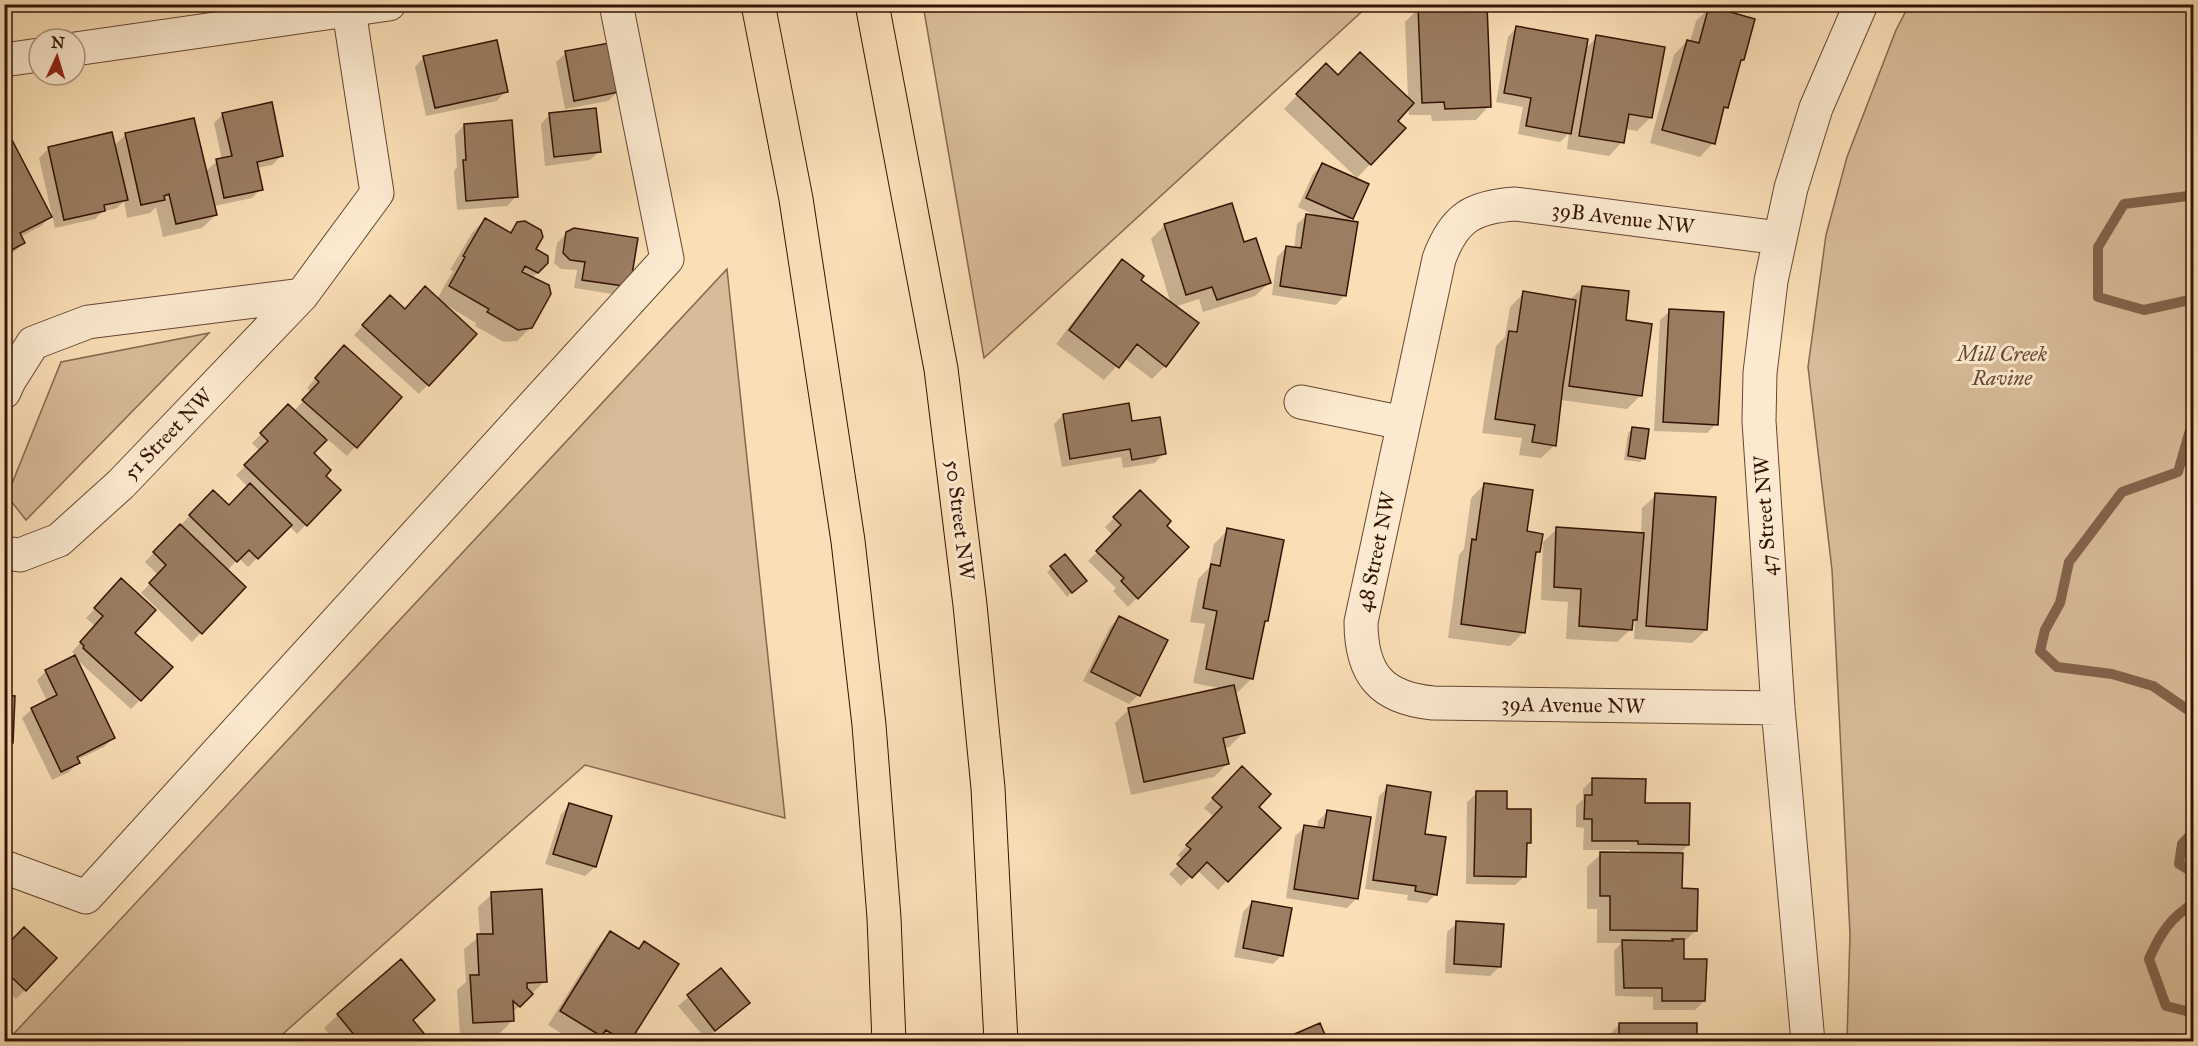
<svg xmlns="http://www.w3.org/2000/svg" width="2198" height="1046" font-family="'IM FELL Great Primer',serif">
<rect width="100%" height="100%" fill="#fadeb6"/>
<filter id="stains"><feTurbulence type="fractalNoise" baseFrequency=".00333" numOctaves="4"/><feColorMatrix values="0 0 0 0 .2 0 0 0 0 .09 0 0 0 0 .02 0 0 0 .5 -.17"/></filter>
<radialGradient id="worn" r=".72"><stop offset=".6" stop-color="#630" stop-opacity="0"/><stop offset="1" stop-color="#630" stop-opacity=".3"/></radialGradient>
<!-- green -->
<path fill="#d8bb98" stroke="#86674f" stroke-width="1.5" d="M923,5V4L1369,5L984,358Z
M1909,5H2193V1041H1847L1850,934L1832,570L1808,367L1826,235L1847,157L1896,30Z
M727,269L785,818L585,765L275,1041H7Z
M209,333L26,520L7,496L61,362Z"/>
<!-- shadow -->
<path fill="#0003" d="M1419,8L1489,106L1476,120L1432,121L1431,115H1409L1408,108L1396,121L1404,129L1357,178L1284,109L1326,65L1338,76L1408,99L1405,22Z
M1709,8L1743,60L1738,64L1727,107L1721,112L1713,143L1700,157L1650,143L1674,55L1687,41L1690,42L1696,21Z
M1517,27L1585,49L1597,37L1651,117L1637,131L1625,129L1622,142L1609,156L1567,149L1569,133L1560,142L1518,134L1523,107L1496,102L1508,37Z
M566,53L617,92L608,101L565,109L556,62Z
M424,57L506,91L497,101L426,116L415,67Z
M223,114L282,155L272,165L257,168L261,189L252,198L214,206L216,215L202,228L163,237L156,207L150,213L127,218L124,201L117,208L102,212L95,219L55,228L39,158L49,148L114,146L125,135L205,172L217,161L222,160L214,123Z
M550,114L600,151L590,160L545,166L541,124Z
M464,125L516,197L507,206L457,210L454,171L457,167L455,135Z
M4,143L50,217L41,226L20,237L23,243L14,252L4,257Z
M1323,164L1367,185L1349,222L1345,295L1336,305L1272,295L1277,257L1286,248L1294,249L1297,224L1307,215L1317,216L1298,207L1313,174Z
M1231,205L1243,244L1269,283L1255,296L1203,312L1199,299L1174,307L1165,366L1152,379L1124,358L1104,380L1056,344L1109,275L1122,261L1139,280L1171,304L1151,239L1164,226Z
M485,219L508,233L517,224L534,249L539,271L533,277L548,286L531,327L517,341L504,342L475,326L476,323L446,305L475,334L419,394L354,335L381,306L405,310L437,299L453,271L450,270L472,233Z
M567,233L636,239L619,295L574,288L577,270L561,269L554,263L557,243Z
M1583,287L1624,321L1641,395L1627,409L1561,400L1555,445L1541,458L1519,455L1522,438L1482,433L1496,346L1505,337L1510,307L1524,293L1569,301Z
M1670,311L1716,424L1707,433L1654,431L1660,320Z
M335,356L400,397L347,456L326,438L312,453L323,476L339,490L297,534L289,526L248,567L239,558L227,571L244,587L192,642L141,593L158,575L145,562L213,492L228,507L248,487L236,475L260,451L252,443L288,406L294,411L311,392L307,388Z
M1063,415L1131,423L1164,453L1155,463L1123,468L1121,457L1062,467L1054,424Z
M1632,429L1644,458L1640,462L1624,460L1628,433Z
M1484,485L1526,533L1539,552L1533,557L1524,632L1510,646L1448,638L1459,555L1464,549L1471,498Z
M1140,492L1165,526L1187,547L1128,607L1113,591L1116,588L1088,561L1113,536L1105,527Z
M1656,495L1706,630L1692,643L1634,639L1635,620L1631,624V629L1617,642L1566,639L1568,602L1541,600L1543,542L1557,529L1641,534L1642,508Z
M1228,530L1267,620L1263,625L1252,678L1238,692L1234,691L1243,733L1229,747L1224,748L1227,764L1214,777L1131,795L1115,723L1129,709L1224,689L1193,683L1205,624L1190,622L1198,579L1209,568L1214,544Z
M1065,556L1080,585L1067,597L1047,572Z
M112,590L133,633L140,700L131,709L75,658L113,738L104,747L77,760L78,763L69,772L52,780L22,718L32,709L47,701L37,680L46,671L77,657L72,652L95,626L86,618Z
M1119,617L1138,695L1129,704L1083,681L1110,627Z
M4,697L11,742L4,749Z
M1242,768L1257,807L1279,828L1218,890L1197,870L1181,886L1169,874L1183,860L1178,855L1214,817L1204,808Z
M1592,780L1644,804L1688,845L1678,855L1680,890L1696,930L1683,943L1682,960L1704,1001L1695,1010H1653V997L1615,996L1614,951L1621,943H1597V909H1587V867L1601,854H1630V850H1583L1584,828L1576,827V806L1583,799V789Z
M1388,787L1423,835L1436,894L1427,903L1407,900L1408,895L1365,889L1379,796Z
M1477,793L1506,810L1529,843L1525,847V876L1515,885L1466,884L1467,802Z
M570,805L610,817L595,867L585,876L545,864L561,814Z
M1327,812L1356,899L1347,908L1286,898L1295,836L1305,827L1317,829L1318,821Z
M492,894L545,981L512,1013L513,1020L499,1034L460,1036L457,990L466,982L464,949L480,936L478,907Z
M1252,902L1282,955L1273,964L1234,957L1243,912Z
M1457,923L1500,966L1490,976L1445,973L1447,932Z
M610,933L637,950L644,943L630,1040L628,1042H574L548,1025L597,947Z
M4,949L25,990L16,999L4,988Z
M720,970L738,1012L706,1039L678,1006Z
M338,1015L412,1021L429,1042H335L324,1028Z
M1620,1024L1696,1042H1606V1038Z"/>
<g fill="none" stroke-linecap="round" stroke-linejoin="round">
<!-- stream -->
<path stroke="#83634c" stroke-width="10" d="M2194,192L2188,196L2124,204L2098,247V297L2144,310L2194,299
M2194,416L2178,472L2122,492L2069,562L2060,603L2045,630L2040,651L2057,667L2112,674L2153,686L2194,714
M2194,831L2182,844L2179,864L2194,873
M2194,903C2170,918 2160,934 2149,959L2166,1006L2194,1013"/>
</g>
<!-- building -->
<path fill="#9b7d62" stroke="#341306" stroke-width="1.5" d="M1487,4L1491,107L1445,109L1444,102L1422,103L1418,7Z
M1709,6L1755,19L1744,60H1741L1728,108L1724,107L1715,144L1662,130L1687,40L1699,43Z
M1516,26L1588,39L1571,134L1526,126L1531,98L1504,93Z
M1596,35L1665,47L1652,118L1629,114L1624,143L1579,136Z
M497,40L508,92L435,108L423,56Z
M609,43L619,92L574,101L565,51Z
M1360,52L1414,103L1398,121L1406,128L1371,165L1296,94L1326,63L1338,75Z
M272,102L283,156L257,162L263,190L224,198L216,159L232,156L222,113Z
M596,108L601,152L554,157L549,113Z
M194,118L217,215L176,224L169,194L164,196L165,200L141,205L125,133Z
M512,120L518,197L466,201L463,160H466L464,124Z
M112,132L128,200L104,205L105,211L64,220L48,147Z
M11,138L52,217L20,233L25,243L4,254V141Z
M1322,163L1369,184L1353,219L1306,198Z
M1232,203L1244,242L1256,238L1271,283L1217,300L1212,287L1186,295L1164,224Z
M1306,214L1358,222L1346,296L1280,286L1286,246L1301,248Z
M485,218L511,233L517,222L525,221L541,230L543,237L536,249L548,256V263L538,273L525,266L522,272L549,285L551,294L532,328L518,330L487,312L489,309L449,286L465,257L463,256Z
M574,228L638,238L630,287L582,280L585,262L570,260L563,253L566,232Z
M1122,259L1144,276L1141,280L1199,323L1166,367L1137,344L1119,368L1069,330Z
M425,286L477,334L429,386L362,325L390,295L405,309Z
M1582,286L1629,291L1626,320L1652,324L1642,396L1569,386Z
M1523,291L1576,300L1563,385L1556,446L1532,442L1535,425L1495,419L1509,331L1517,332Z
M1669,309L1724,312L1718,425L1663,422Z
M344,345L402,397L357,448L302,400L319,382L315,378Z
M1129,403L1132,421L1160,417L1166,454L1132,460L1130,449L1070,459L1063,414Z
M288,404L327,440L314,453L331,470L326,476L341,490L307,526L244,465L268,441L260,433Z
M1632,427L1649,429L1645,459L1628,456Z
M250,483L292,525L258,559L249,550L237,562L189,515L213,490L229,505Z
M1484,483L1533,490L1527,531L1543,534L1540,552H1536L1525,633L1461,624L1472,539L1476,540Z
M1140,490L1171,521L1167,526L1189,547L1138,599L1121,581L1124,578L1096,551L1121,525L1113,517Z
M1655,493L1716,497L1707,630L1646,626Z
M180,524L246,587L202,634L149,583L166,565L153,552Z
M1556,527L1644,533L1637,620H1633L1632,630L1579,626L1581,589L1554,587Z
M1227,528L1284,540L1268,621H1265L1253,679L1206,669L1217,611L1203,608L1211,564L1220,566Z
M1065,554L1087,581L1072,593L1050,566Z
M121,578L156,610L135,633L173,667L141,701L83,648L84,646L80,642L103,616L94,608Z
M1119,616L1168,640L1140,696L1091,672Z
M75,655L115,738L77,757L80,763L61,772L31,708L57,695L45,670Z
M1234,685L1245,733L1223,738L1229,764L1144,782L1128,708Z
M4,695L15,696L13,743L4,742Z
M1242,766L1271,794L1259,807L1281,828L1228,882L1207,862L1192,878L1177,864L1191,849L1186,845L1222,807L1212,798Z
M1592,778L1646,779L1645,803H1690L1689,845L1638,844V841H1592V819H1584L1585,795H1592Z
M1387,785L1431,792L1425,834L1446,837L1437,895L1415,891L1416,886L1373,880Z
M1476,791H1507V809H1531V843H1527L1526,877L1474,876Z
M569,803L612,816L596,867L553,854Z
M1327,810L1371,817L1358,899L1294,889L1304,825L1324,828Z
M1600,852L1683,853L1682,888L1698,889L1697,931L1610,930V896H1600Z
M542,889L547,982L527,983V988L533,994L520,1007L513,1001L514,1021L473,1023L470,975H479L477,934H493L491,892Z
M1252,901L1292,908L1283,956L1243,948Z
M1456,921L1504,924L1501,967L1454,964Z
M24,927L57,958L26,991L4,970V948Z
M610,931L639,949L644,941L679,964L631,1040L624,1036L622,1040L606,1030L601,1036L560,1011Z
M1672,939H1684V959H1707L1705,1001H1662V988H1624L1622,940L1673,941Z
M401,959L435,1000L413,1020L431,1042H360L337,1014Z
M721,968L750,1003L715,1031L687,995Z
M1320,1023L1328,1042H1276Z
M1619,1023H1697V1042H1619Z"/>
<g fill="none" stroke-linecap="round" stroke-linejoin="round">
<!-- minor casing -->
<g stroke="#664632" stroke-width="35">
<path id="minor" d="M75,49L389,4
M4,60L39,55
M4,392L9,381L33,343L88,322L302,295
M1301,402L1403,423
M4,553L20,555L59,540L121,484L302,295L377,193L348,4
M1778,708L1433,703C1381,698 1361,674 1361,622L1439,259C1454,218 1472,207 1515,204L1779,238
M4,867L86,897L667,259L616,4
M1808,1042L1778,708L1759,421L1760,373L1771,281L1791,188L1816,108L1861,4"/>
</g>
<!-- major casing -->
<g stroke="#341306" stroke-width="35">
<path id="major" d="M758,4L796,199L848,541L869,725L884,918L889,1042
M872,4L941,369L970,605L988,788L1001,1042"/>
</g>
<!-- minor -->
<use href="#minor" stroke="#fcead0" stroke-width="33"/>
<!-- major -->
<use href="#major" stroke="#fadeb6" stroke-width="33"/>
</g>
<g text-anchor="middle" dominant-baseline="central" stroke-width="6" stroke-linejoin="round" paint-order="stroke">
<!-- street labels -->
<g font-size="21" fill="#341306" stroke="#fcead0">
<text transform="translate(1623 218) rotate(7)">39B Avenue NW</text>
<text transform="translate(168 434) rotate(-46)">51 Street NW</text>
<text transform="translate(1765 516) rotate(-94)">47 Street NW</text>
<text transform="translate(960 520) rotate(83)">50 Street NW</text>
<text transform="translate(1376 552) rotate(-78)">48 Street NW</text>
<text transform="translate(1573 705) rotate(1)">39A Avenue NW</text>
</g>
<!-- park labels -->
<g font-size="21" font-style="italic" fill="#654532" stroke="#fcead0">
<text x="2002" y="354">Mill Creek<tspan x="2002" dy="24">Ravine</tspan></text>
</g>
</g>
<!-- margin -->
<rect width="2198" height="1046" fill="none" stroke="#fadeb6" stroke-width="24"/>
<rect x="6" y="6" width="2186" height="1034" fill="none" stroke="#341306" stroke-width="3"/>
<rect x="12" y="12" width="2174" height="1022" fill="none" stroke="#341306" stroke-width="1.5"/>
<!-- north arrow -->
<g transform="translate(57 57) rotate(4)"><circle r="28" fill="#fcead0" stroke="#ac947f" stroke-width="1.5"/>
<path d="M0-4.5L10 22L0 15L-10 22Z" fill="#8f2418"/>
<text y="-9" font-size="16" font-weight="bold" text-anchor="middle" fill="#341306">N</text>
</g>
<rect width="100%" height="100%" filter="url(#stains)"/>
<rect width="100%" height="100%" fill="url(#worn)"/>
</svg>
